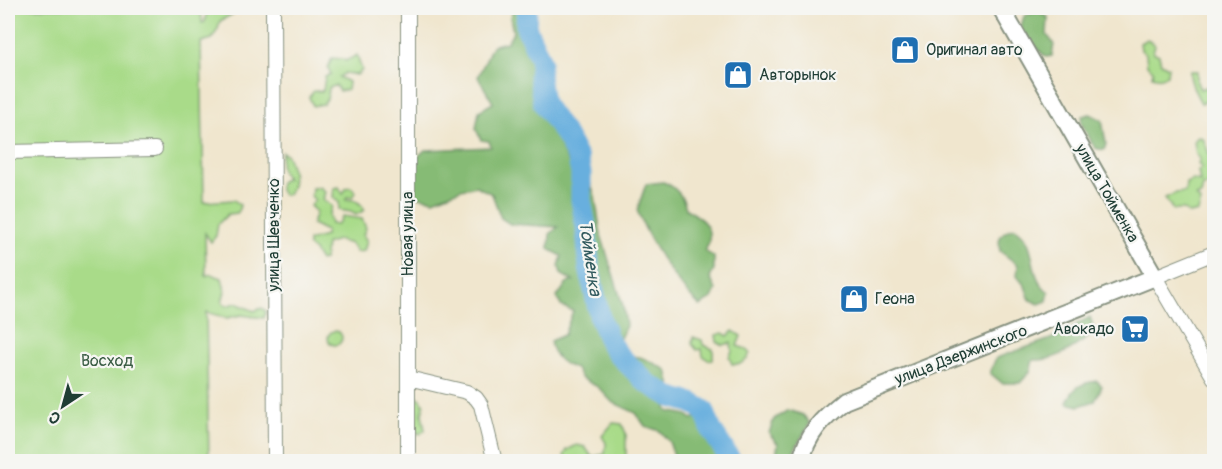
<svg xmlns="http://www.w3.org/2000/svg" width="1222" height="469" font-family="Pangolin,sans-serif">
<rect width="100%" height="100%" fill="#f6f6f2"/>
<filter id="ink" filterUnits="userSpaceOnUse"><feTurbulence type="fractalNoise" baseFrequency=".0167" numOctaves="2"/><feDisplacementMap in="SourceGraphic" scale="12" xChannelSelector="R" yChannelSelector="G"/><feConvolveMatrix kernelMatrix="1 2 1 2 8 2 1 2 1" color-interpolation-filters="sRGB"/></filter>
<filter id="wash" filterUnits="userSpaceOnUse"><feTurbulence type="fractalNoise" baseFrequency=".008" numOctaves="4" result="noise"/><feDisplacementMap in="SourceGraphic" scale="24" xChannelSelector="R" yChannelSelector="G"/><feGaussianBlur stdDeviation="1.35" result="paint"/><feColorMatrix in="noise" values="0 0 0 0 0 0 0 0 0 0 0 0 0 0 0 0 0 1.4 0 .05"/><feComposite in="paint" operator="in"/></filter>
<g filter="url(#wash)">
<rect width="100%" height="100%" fill="#f0e6ce"/>
<!-- green -->
<path fill="#a9db89" stroke="#648c5e" stroke-width="1.5" d="M8,8H201L202,23L205,22L207,8H237L233,14L220,21L218,29L212,39L201,42L204,202L234,200L240,205L238,213L228,214L218,224L216,236L211,242L205,233L206,276L211,274L222,278L225,291L222,302L226,306L236,303L254,311L262,308L266,311L264,318L241,315L227,318L206,312L209,461H8Z
M1147,39L1155,45L1153,52L1159,55L1161,63L1168,67L1167,75C1162,78 1157,78 1152,76L1153,70L1147,65L1146,54L1141,50L1140,43Z
M357,55L362,70L357,75L345,73L339,77L348,82L347,90L339,91L336,85L329,88L327,99L323,104L313,106L309,97L314,91H323L325,77L331,74L328,68L332,58L342,59L346,61Z
M1190,71H1197V82L1200,89L1206,87L1213,89L1214,88V95L1211,94L1208,101L1201,103C1196,94 1189,81 1190,71Z
M1198,137L1203,138C1208,152 1217,169 1213,185L1203,186L1201,195L1196,197L1201,202L1198,212L1189,214L1184,210H1173L1165,198L1176,193L1185,192L1186,183L1193,180L1200,182L1198,171L1202,168L1198,164L1200,159L1196,154L1194,141Z
M282,152L286,154C292,166 296,180 289,193L283,195L279,188L280,182L287,178C278,170 280,163 282,152Z
M320,187L325,192L323,200L332,206L329,215L331,224L337,225L343,216L362,219L366,228L363,235L367,241L364,251L356,252L351,244L337,240L326,244L324,260L320,261L314,251L308,246V241L325,236L326,231L312,224L316,212L310,206L315,200L311,196L312,188Z
M339,187L343,194L346,188L351,187L356,192L352,197H347L346,200C354,198 361,203 365,210L356,215L351,212L339,210V202L333,197L334,188Z
M328 338a7 7 0 1 1 14 0a7 7 0 1 1-14 0Z
M733,331L741,336L737,346L746,349L750,353L747,359L740,364H732L729,357L732,351L731,343L723,345L717,342L716,335L723,333L728,336Z
M693,337L702,340L703,345L713,349V359L708,360L703,356L702,349L697,350L692,344Z
M414,398H420L424,405L422,414L425,430L420,434L412,431V425L415,421L412,414Z
M613,423L622,424L626,434V461H569L564,456L567,450L577,445L585,447L592,457L605,454L606,443L602,436Z"/>
<!-- forest -->
<path fill="#86bb75" stroke="#527c54" stroke-width="1.5" d="M514,8H525L530,30L525,40L533,53L537,69L533,87L566,158L576,176L589,180L595,196L601,235L623,306L626,326L617,344C621,357 630,355 640,357C649,360 659,366 667,370L673,394L665,402L667,411L687,415L692,419L698,417L708,423L712,436L732,461H679L675,458L669,442L660,431L645,426L636,413L612,402L598,387L581,378L576,369C561,364 552,356 550,341L564,335L573,311L561,306L557,297L567,283L573,281L561,274L559,266L562,256L549,249L550,234L558,227L510,224L501,218L492,194L476,186L461,189L434,200L415,196L414,160L425,150L491,147L489,141L481,140L476,129L479,111L493,103L478,77L492,46L507,42L513,32L510,17Z
M1038,11L1048,17L1047,35L1054,44L1052,56L1046,57L1036,48L1031,46L1021,27L1024,16Z
M1090,114L1102,120L1106,144L1104,150L1095,148L1081,123L1082,116Z
M663,182C675,186 684,197 686,209C705,219 716,231 705,251L714,257V270L710,278L716,290L712,298L700,306C675,283 649,242 637,210L646,184Z
M1015,228C1041,244 1025,275 1049,292L1047,301L1039,304L1030,300L1025,286L1017,276L1018,265L1000,251C997,237 1001,231 1015,228Z
M1090,317L1095,333C1073,347 1059,361 1033,360L1030,372L1020,383H1002L990,373L996,358L1048,340L1070,331L1077,324Z
M1097,381L1102,386L1095,401L1079,406L1067,403C1073,387 1081,383 1097,381Z
M788,410L803,415L810,423L793,452L792,461H775L778,444L769,433L774,419Z"/>
<g fill="none" stroke-linecap="round" stroke-linejoin="round">
<!-- river -->
<path stroke="#68afde" stroke-width="21" d="M527,8L526,27L541,61L539,76L543,103L566,136L578,159L581,173V200L586,227L589,267L600,318L610,343L618,354L647,383L671,397L692,403L704,410L712,431L732,462"/>
</g>
</g>
<g filter="url(#ink)">
<g fill="none" stroke-linecap="round" stroke-linejoin="round">
<!-- minor casing -->
<g stroke="#889281" stroke-width="16">
<path id="minor" d="M273,8L275,462
M8,152L155,149
M1214,253L1155,277L1214,378
M408,378L467,392L476,398L481,405L495,462
M408,462V8"/>
</g>
<!-- tertiary casing -->
<g stroke="#889281" stroke-width="20">
<path id="tertiary" d="M801,462C806,434 824,417 844,401L1155,277L1001,8"/>
</g>
<!-- minor -->
<use href="#minor" stroke="#fff" stroke-width="14"/>
<!-- tertiary -->
<use href="#tertiary" stroke="#fff" stroke-width="16"/>
</g>
</g>
<!-- icons -->
<defs>
<g id="shop-square" transform="scale(1.5)"><rect x="-9" y="-9" width="18" height="18" rx="4" fill="#1f6fb2" stroke="#f6f6f2"/><path d="M-5-2.5h2.3a2.7 3.5 0 0 1 5.4 0H5L5.5 6h-11ZM-1.5-2.5h3a1.5 2.3 0 0 0-3 0Z" fill="#fff"/></g>
<g id="supermarket-square" transform="scale(1.5)"><rect x="-9" y="-9" width="18" height="18" rx="4" fill="#1f6fb2" stroke="#f6f6f2"/><path d="M-6-5.5h2.5l.6 2H6L4.5 2H-2.5L-4.4-4H-6ZM-1.5 3.2a1.3 1.3 0 1 0 .1 0ZM3 3.2a1.3 1.3 0 1 0 .1 0Z" fill="#fff"/></g>
</defs>
<g fill-rule="evenodd">
<use href="#shop-square" x="905" y="50"/>
<use href="#shop-square" x="738" y="75"/>
<use href="#shop-square" x="854" y="299"/>
<use href="#supermarket-square" x="1135" y="329"/>
</g>
<g text-anchor="middle" dominant-baseline="central" stroke-width="4.5" stroke-linejoin="round" paint-order="stroke">
<!-- poi labels -->
<g font-size="16" fill="#1f3d34" stroke="#f6f6f2" text-anchor="start">
<text x="926" y="50">Оригинал авто</text>
<text x="759" y="75">Авторынок</text>
<text x="875" y="299">Геона</text>
<text x="1114" y="329" text-anchor="end">Авокадо</text>
</g>
<!-- street labels -->
<g font-size="16" fill="#1f3d34" stroke="#f6f6f2">
<text transform="translate(1107 193) rotate(60)">улица Тойменка</text>
<text transform="translate(408 234) rotate(-90)">Новая улица</text>
<text transform="translate(274 235) rotate(-90)">улица Шевченко</text>
<text transform="translate(961 355) rotate(-21)">улица Дзержинского</text>
</g>
<!-- park labels -->
<g font-size="16" fill="#3b5d45" stroke="#f6f6f2">
<text x="107" y="361">Восход</text>
</g>
<!-- water labels -->
<g font-size="18" font-style="italic" fill="#315a5e" stroke="#f6f6f2">
<text transform="translate(590 258) rotate(82)">Тойменка</text>
</g>
</g>
<!-- margin -->
<rect width="1222" height="469" fill="none" stroke="#f6f6f2" stroke-width="30"/>
<!-- north arrow -->
<g transform="translate(63 406) rotate(216)" stroke="#f6f6f2" stroke-width="4.5" paint-order="stroke">
<path d="M0-4.5L10 22L0 15L-10 22Z" fill="#1f3d34"/>
<text y="-9" font-size="16" font-weight="bold" text-anchor="middle" fill="#1f3d34">С</text>
</g>
</svg>
